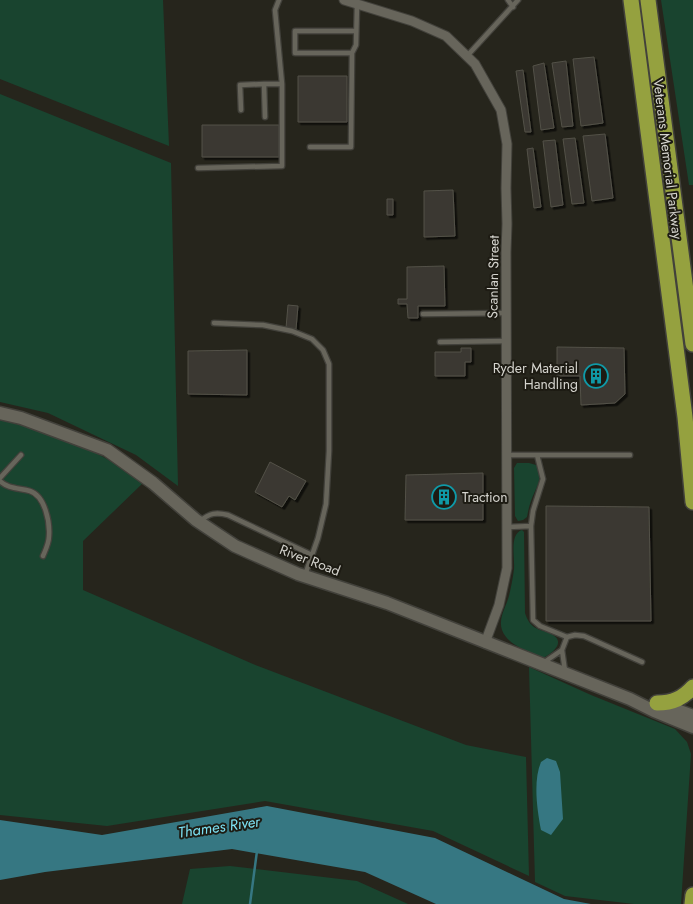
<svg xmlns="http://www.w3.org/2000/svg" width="693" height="904" font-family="Jost,sans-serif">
<defs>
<filter id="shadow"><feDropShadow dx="2.5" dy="2.5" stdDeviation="0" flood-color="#0009"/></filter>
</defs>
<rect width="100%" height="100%" fill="#26251c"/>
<!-- green -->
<path fill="#19442f" d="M0,0H163L169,146L0,79Z
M661,0H693V185H689Z
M0,94L171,163L178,486L136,455L48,413L0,402Z
M0,420C51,432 102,450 143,483L83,541V590L253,664L466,745L526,757L529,876L433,831L265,801L107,826L0,815Z
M517,463H529L536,465C544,480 536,486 531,501C529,506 528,512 527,517L523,520L518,521L515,516L514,468Z
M522,530L524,532L525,613C527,619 529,623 534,627C540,631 547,631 553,635C566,643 551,654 543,658C529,651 508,646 502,630C498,618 506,607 509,596C511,587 513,578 514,569C515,558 509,534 522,530Z
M529,667L591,695L675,729L687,742L691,754L681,904H634L565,896L535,882Z
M230,866L357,881L408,904H182L190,869Z"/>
<!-- water -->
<path fill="#367782" d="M547,758L556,761L560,772L563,819L551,835L541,830C537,809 533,781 541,762Z
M267,806L435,838L564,899L591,904H436L365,872L232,849L45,872L0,880V820L102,835Z"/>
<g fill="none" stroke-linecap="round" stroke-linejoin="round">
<!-- stream -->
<path stroke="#367782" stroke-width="2.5" d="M250,904L257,851"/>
</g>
<!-- building -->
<path fill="#3a3830" stroke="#535148" filter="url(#shadow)" d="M594,57L603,123L581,126L573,59Z
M566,61L573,126L562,127L552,63Z
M544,63L554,128L541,130L533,66Z
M523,70L531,132H525L516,71Z
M298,76H347V122H298Z
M202,125H279V157H202Z
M605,134L613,198L592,201L583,136Z
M575,138L584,203L572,204L563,139Z
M555,140L563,205L551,207L543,141Z
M533,148L541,207L534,208L527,149Z
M453,190L455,236L424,237V191Z
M387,199H393V215H387Z
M444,266L445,306H418V318H408L407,304H398V299H407V267Z
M288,305L298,306L296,329L286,328Z
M557,347L624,348L625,394L615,403L581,405L580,376H557Z
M461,348H471V362H465V376H435V352H461Z
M247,350V395L188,394V351Z
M270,462L306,481L295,500L289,496L282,507L255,492Z
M483,473V520H405L406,475Z
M546,506L649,507L651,621H546Z"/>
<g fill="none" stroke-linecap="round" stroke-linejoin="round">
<!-- lane casing -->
<g stroke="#42413b" stroke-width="7">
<path id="lane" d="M508,0L513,7
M356,31H295V53H352L356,45L357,5
M467,56L518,0
M241,110L240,85L264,84
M265,117L264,84H282
M310,147H351L352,53
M198,168L282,166V84L275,10L279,0
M423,314L506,313
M214,323L263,325L292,331L312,339L323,350L329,364V451L326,504L318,538L305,575
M440,342L506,341
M507,455H537L543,479L533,511L531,526
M537,455H630
M0,478L21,455
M0,481C8,489 20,488 30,491C45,496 50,522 49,536C49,543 46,549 43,556
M200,521C210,513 216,512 228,515L312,555
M507,527L531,526L533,620L540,626L567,637
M562,650L567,637L575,635L584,636L642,662
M543,663L562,650L565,671"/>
</g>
<!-- street casing -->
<g stroke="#42413b" stroke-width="11">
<path id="street" d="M344,0L412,21L446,36L475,64L501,110L507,144L506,188L507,224L506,252L507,568L499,605L485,643"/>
</g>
<!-- secondary casing -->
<g stroke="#42413b" stroke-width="15">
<path id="secondary" d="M0,413L21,418L107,450L153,483L196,520L235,546L298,574L387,603L630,699L654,711L693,727
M657,703L693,716"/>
</g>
<!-- highway casing -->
<g stroke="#42413b" stroke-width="18">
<path id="highway" d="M631,0L685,417L693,502
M648,0L693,344
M657,703C673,703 683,698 693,687
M692,904L693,895"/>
</g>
<!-- lane -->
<use href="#lane" stroke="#67655b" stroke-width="4.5"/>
<!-- street -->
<use href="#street" stroke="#67655b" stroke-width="9"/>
<!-- secondary -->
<use href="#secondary" stroke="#67655b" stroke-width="12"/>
<!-- highway -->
<use href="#highway" stroke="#95a13f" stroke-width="15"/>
</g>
<!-- icons -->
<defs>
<g id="building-ring" transform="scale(1.25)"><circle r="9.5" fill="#1d1b13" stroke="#0f9aa8" stroke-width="1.5"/><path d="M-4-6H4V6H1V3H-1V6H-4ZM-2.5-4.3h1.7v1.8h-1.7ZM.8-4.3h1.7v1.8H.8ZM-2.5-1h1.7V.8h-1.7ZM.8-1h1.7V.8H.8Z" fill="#0f9aa8"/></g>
</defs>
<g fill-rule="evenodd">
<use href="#building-ring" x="596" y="376"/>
<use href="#building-ring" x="444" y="497"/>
</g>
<g text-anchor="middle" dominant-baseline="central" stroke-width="4" stroke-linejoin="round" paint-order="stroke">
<!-- street labels -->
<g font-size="14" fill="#d5d4ce" stroke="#1d1b13">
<text transform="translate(668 159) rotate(83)">Veterans Memorial Parkway</text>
<text transform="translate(493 277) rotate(-89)">Scanlan Street</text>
<text transform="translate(310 560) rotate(21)">River Road</text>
</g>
<!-- poi labels -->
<g font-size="14" fill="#d5d4ce" stroke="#1d1b13" text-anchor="end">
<text x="578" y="368">Ryder Material<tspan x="578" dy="16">Handling</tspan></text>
<text x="462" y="497" text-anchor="start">Traction</text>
</g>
<!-- water labels -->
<g font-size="15" font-style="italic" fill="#7de2f4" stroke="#1d1b13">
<text transform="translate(219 827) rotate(-8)">Thames River</text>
</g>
</g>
</svg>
